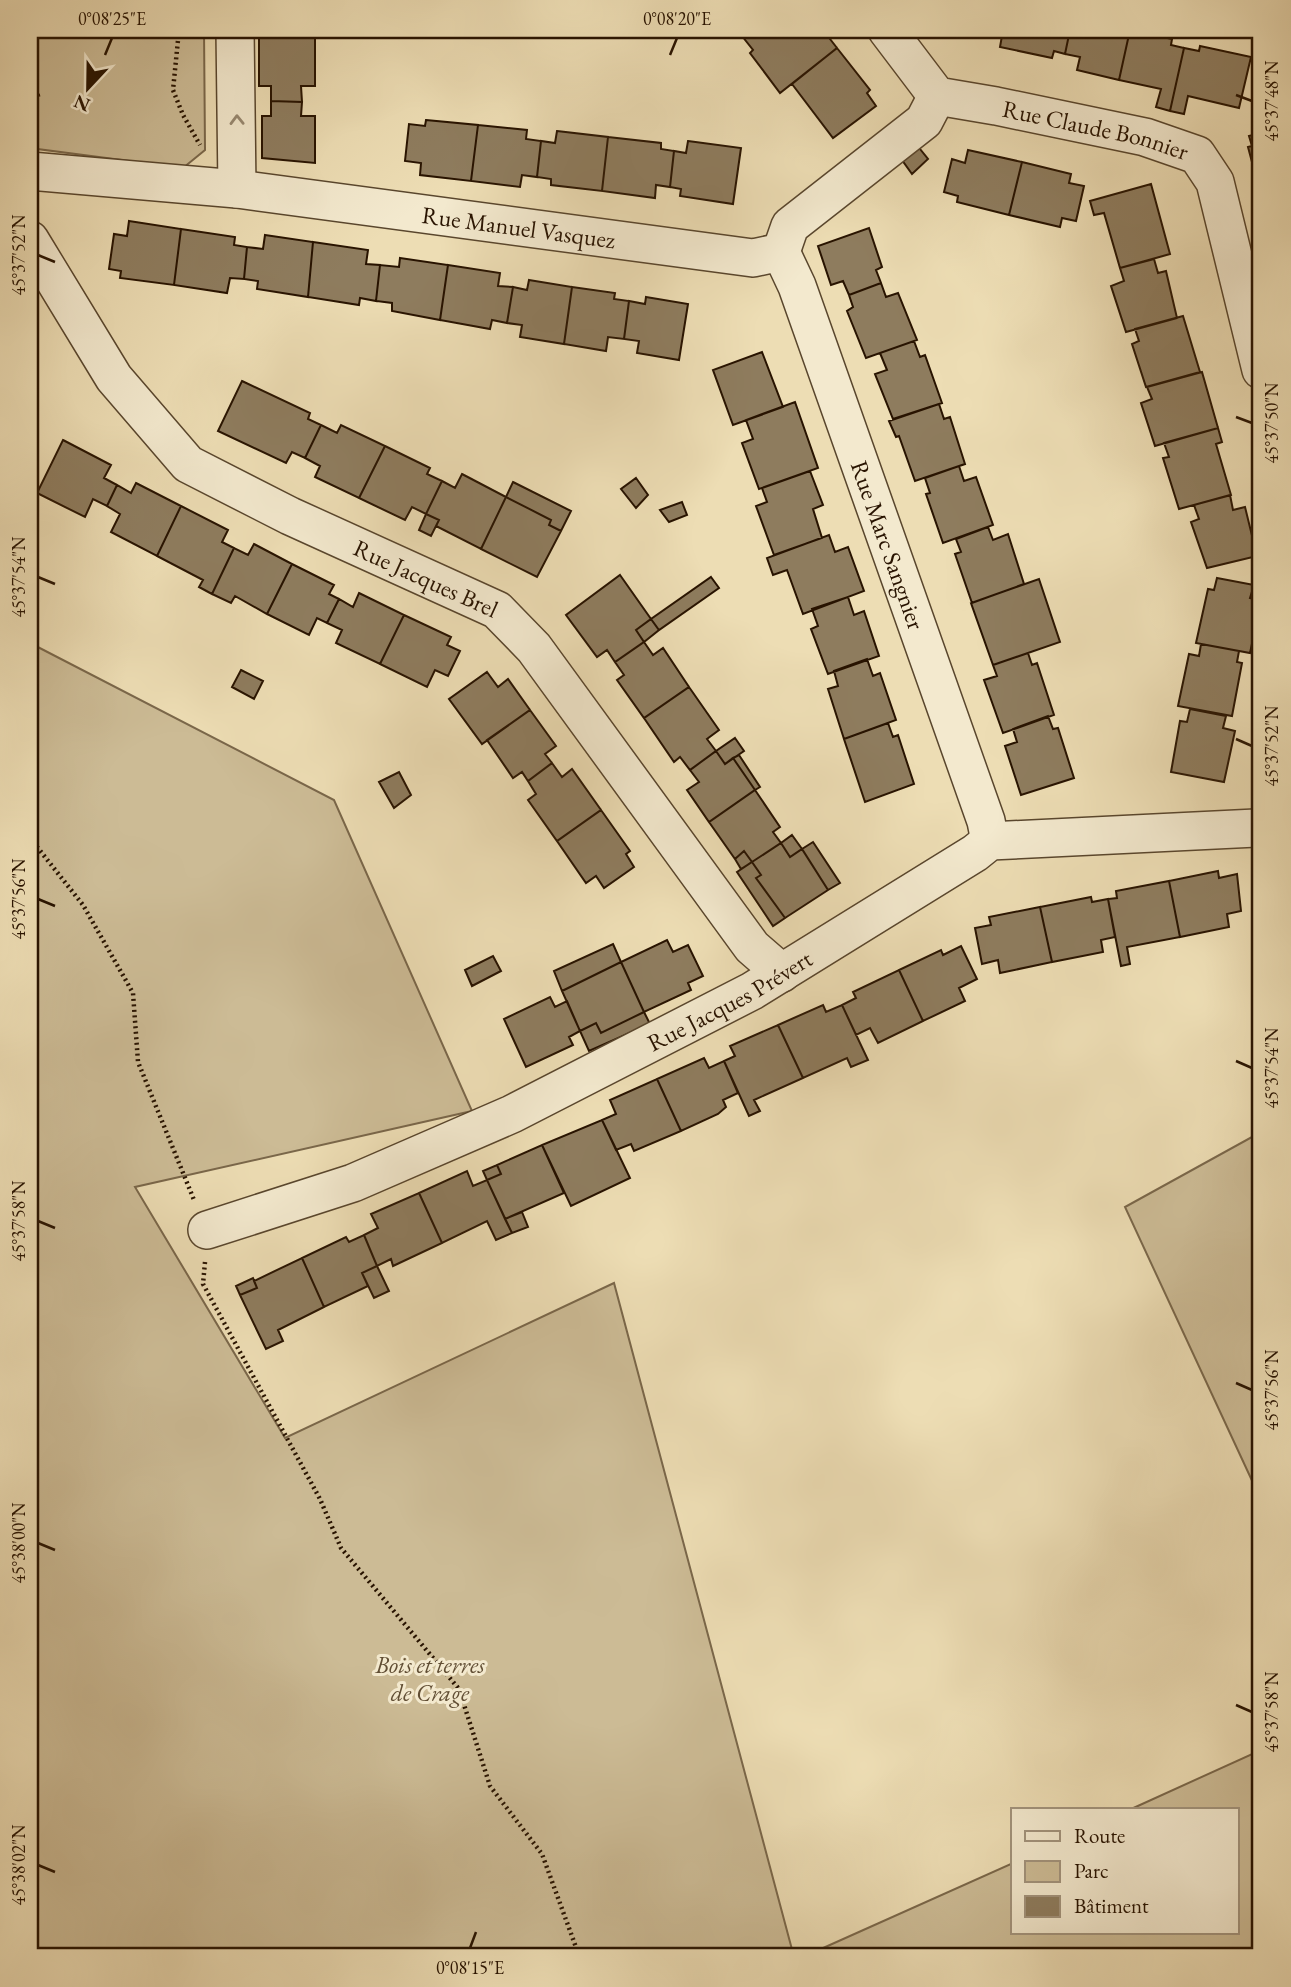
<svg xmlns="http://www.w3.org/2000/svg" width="1291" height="1987" font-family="'EB Garamond',serif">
<rect width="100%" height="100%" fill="#edddb4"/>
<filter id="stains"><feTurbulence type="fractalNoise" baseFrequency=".00286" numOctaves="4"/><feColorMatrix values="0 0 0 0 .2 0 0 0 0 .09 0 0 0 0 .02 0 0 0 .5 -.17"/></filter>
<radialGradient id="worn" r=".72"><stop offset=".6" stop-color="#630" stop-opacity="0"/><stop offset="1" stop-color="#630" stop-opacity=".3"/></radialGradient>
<!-- green -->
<path fill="#ccbb95" stroke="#7a674a" stroke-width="2" d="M30,30H204L205,150L183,168L30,148Z
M30,643L334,800L472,1111L135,1187L285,1438L614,1283L794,1957H30Z
M1261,1132V1500L1125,1207Z
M1261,1750V1957H803L1013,1863V1933H1237V1810H1129Z"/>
<!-- building -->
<path fill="#8e7c5e" stroke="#281300" stroke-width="2" d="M259,30H315V36H259Z
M749,30H823L837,48L780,93L750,53L753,50L742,36Z
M1003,30H1070L1065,54L1054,51L1052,58L1000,47Z
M1070,30H1130L1119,80L1077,70L1080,57L1065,54Z
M1130,30L1172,39L1171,45L1184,48L1170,111L1156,107L1161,89L1119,80Z
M259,36H315V86H301L302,102L271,101V86H259Z
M1200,46L1251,57L1239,108L1188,96L1184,114L1170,111L1184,48L1199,51Z
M837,48L870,90L867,93L876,106L833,138L792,84Z
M271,101L302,102L301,116H315V163L262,158V116H271Z
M426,120L478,125L471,181L420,175L421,163L405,161L409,124L425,126Z
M478,125L527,130L526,139L541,141L537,177L522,175L520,187L471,181Z
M557,131L608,137L602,191L551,185V179L537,177L541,141L555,143Z
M1261,133V196L1248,147L1252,146L1249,136Z
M608,137L661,143V149L674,151L670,187L656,185L655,198L602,191Z
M688,141L741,148L733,204L680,196L681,189L670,187L674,151L686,153Z
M916,144L928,159L912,174L902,160Z
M968,150L1022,162L1009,215L957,202L958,196L944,192L952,159L965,163Z
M1022,162L1071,174L1069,183L1084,186L1076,221L1062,218L1060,227L1009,215Z
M1151,184L1170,254L1120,268L1104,213L1094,215L1090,201Z
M129,221L181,229L174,285L120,278L121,271L109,269L114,234L127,236Z
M869,228L882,267L876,270L881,283L849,295L843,281L831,285L818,246Z
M181,229L235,237L234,245L247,247L244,279L230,278L227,293L174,285Z
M265,235L313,242L308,297L257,289L258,281L244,279L247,247L263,249Z
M313,242L368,250L366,264L380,265L376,301L360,298L359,305L308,297Z
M400,258L448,265L440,320L392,311V303L376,301L380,265L399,267Z
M1154,259L1158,273L1166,271L1177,318L1126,332L1111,286L1124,281L1120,268Z
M448,265L500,273L498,286L513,287L507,323L492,320L490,329L440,320Z
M529,280L572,287L564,344L520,337L522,325L507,323L513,287L527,290Z
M881,283L886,297L898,293L917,340L866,358L847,311L853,307L849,295Z
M572,287L615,293L614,299L629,301L624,339L608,337L606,351L564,344Z
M646,297L688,304L679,360L637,353L639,341L624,339L629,301L645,304Z
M1183,316L1200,372L1146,387L1132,344L1139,341L1135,329Z
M914,341L920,357L925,355L942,403L893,419L875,374L887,370L880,353Z
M762,352L783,407L733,425L713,370Z
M1202,372L1218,428L1155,446L1141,403L1152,399L1147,387Z
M242,381L310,413L308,419L321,425L305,458L292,452L286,463L218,431Z
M795,402L818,468L759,489L742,443L753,439L746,420Z
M939,404L944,419L950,417L965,464L915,481L899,436L896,437L889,421Z
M321,425L337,433L341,425L385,446L359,498L315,477L320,466L305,458Z
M1218,428L1222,442L1216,444L1231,495L1179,509L1163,458L1169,457L1164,443Z
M63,440L111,465L104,478L117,485L107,506L93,499L85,517L37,493Z
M385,446L430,468L427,474L442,481L426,514L412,507L405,520L359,498Z
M959,466L964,481L976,477L993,525L943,543L926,494L930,493L925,478Z
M810,471L823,505L813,509L822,538L774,555L756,506L767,502L762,488Z
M462,474L506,497L481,549L436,526L439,520L426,514L442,481L455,488Z
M636,478L648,495L636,508L621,489Z
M513,482L571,511L561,531L549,525L551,520L506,497Z
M136,483L181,506L157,556L111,532L120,514L107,506L117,485L131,493Z
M1230,495L1233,510L1245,507L1257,556L1207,568L1191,522L1199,519L1194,505Z
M506,497L551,520L549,525L561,531L537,577L481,549Z
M682,502L687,515L669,522L660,510Z
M181,506L228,530L222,542L234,548L212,594L199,587L203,580L157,556Z
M426,514L439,520L431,536L419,530Z
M988,527L993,540L1008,534L1024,584L972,603L955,554L961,552L956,539Z
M829,535L835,552L848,547L864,591L803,614L787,570L773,575L767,558Z
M254,544L292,564L267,614L235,596L231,603L212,594L234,548L248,555Z
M292,564L334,585L329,594L339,599L327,623L317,618L309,635L267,614Z
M620,575L651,619L636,630L644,642L615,662L607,650L597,657L566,615Z
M711,577L719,588L659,630L651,619Z
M1217,578L1254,585L1250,598L1261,601L1250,653L1196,643L1208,589L1214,590Z
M1039,579L1060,642L993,665L971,603Z
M359,593L404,615L380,664L336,643L342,630L327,623L339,599L353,607Z
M848,597L854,615L864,611L879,656L828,674L811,629L818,626L812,609Z
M404,615L451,637L447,645L460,651L448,676L435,670L427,687L380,664Z
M651,619L659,630L644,642L636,630Z
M644,642L653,655L663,648L689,687L644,718L617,680L624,675L615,662Z
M1201,644L1239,651L1237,662L1242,663L1232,716L1178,706L1189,654L1199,656Z
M1028,653L1032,665L1037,663L1054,715L1003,733L984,680L997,676L993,665Z
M867,659L873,676L880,673L896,720L844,739L828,689L838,686L834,671Z
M241,670L263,681L254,699L232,687Z
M487,672L498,687L508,679L530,710L482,744L449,699Z
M689,687L719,730L707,739L716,751L690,770L680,757L674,762L644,718Z
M1190,709L1226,716L1223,728L1235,731L1224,782L1171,772L1180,721L1187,722Z
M530,710L556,746L545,754L552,763L528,781L522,772L513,778L487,740Z
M1048,716L1053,729L1058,728L1074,778L1021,795L1005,746L1017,742L1013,729Z
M888,723L893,737L898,735L914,784L865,802L844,739Z
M735,738L744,751L725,764L716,751Z
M716,751L725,764L733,758L755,790L709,822L687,790L699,782L690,770Z
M739,755L760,787L755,790L733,758Z
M552,763L562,777L572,769L601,810L557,841L528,800L536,794L528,781Z
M399,772L411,795L394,808L379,782Z
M755,790L780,827L773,832L781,843L752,862L744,851L735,859L709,822Z
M601,810L630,851L626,854L634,867L604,888L596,876L586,883L557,841Z
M792,835L802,849L790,857L781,843Z
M813,842L840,883L828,890L802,849Z
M781,843L790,857L802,849L828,890L785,918L756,878L761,875L752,862Z
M744,851L752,862L741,869L735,859Z
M752,862L761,875L756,878L785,918L773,926L737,872Z
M1218,871L1219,878L1237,874L1241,911L1227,914L1229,927L1180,937L1169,881Z
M1169,881L1180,937L1127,947L1130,964L1121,966L1108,899L1117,898L1116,891Z
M1091,897L1092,902L1108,899L1115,937L1101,940L1103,952L1052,962L1040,907Z
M1040,907L1052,962L1000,973L998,960L982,964L975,928L991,925L989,917Z
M667,940L673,952L688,945L703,976L688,983L691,990L644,1012L621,962Z
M613,944L621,962L562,991L554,971Z
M961,946L977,979L959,988L965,1001L923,1021L899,970L941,950L943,955Z
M493,956L501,971L472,986L465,970Z
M621,962L644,1012L601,1033L596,1023L580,1031L562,991Z
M899,970L923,1021L878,1043L870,1028L856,1035L842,1005L856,998L853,992Z
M550,997L555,1007L567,1001L580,1031L569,1037L573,1045L526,1067L504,1019Z
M823,1005L826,1012L842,1005L868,1060L851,1067L847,1058L803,1078L778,1025Z
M644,1012L650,1024L589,1051L580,1031L596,1023L601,1033Z
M778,1025L803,1078L754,1100L760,1111L749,1116L724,1061L735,1056L730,1046Z
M704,1058L709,1068L724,1061L738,1093L723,1100L726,1107L718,1114L681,1131L657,1079Z
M657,1079L681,1131L634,1151L631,1144L616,1150L602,1120L616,1114L610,1100Z
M602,1120L630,1178L571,1206L542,1145Z
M542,1145L564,1193L505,1219L487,1180L501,1174L497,1165Z
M497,1165L501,1174L487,1180L483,1171Z
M467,1171L473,1186L487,1180L512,1233L496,1240L487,1221L442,1243L419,1193Z
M419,1193L442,1243L393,1266L391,1259L377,1266L364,1235L378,1228L371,1214Z
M522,1212L528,1227L512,1233L505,1219Z
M364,1235L377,1266L362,1273L368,1286L324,1307L302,1258L346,1237L349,1242Z
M302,1258L324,1307L278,1330L283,1341L266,1349L240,1295L257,1288L254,1281Z
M377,1266L389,1291L374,1298L362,1273Z
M253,1278L257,1288L240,1295L236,1286Z"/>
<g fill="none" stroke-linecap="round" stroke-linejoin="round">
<!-- street casing -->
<g stroke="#59462d" stroke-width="40">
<g id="street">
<path d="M235,30L237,189"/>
<path id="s1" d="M887,30L937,96L996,106L1145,137L1197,155L1215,182L1261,370"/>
<path id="s2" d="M30,171L237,189L753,258L781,252L790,226L924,121L937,96"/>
<path id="s3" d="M30,240L114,378L188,464L290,516L497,610L534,648L752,947L782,973"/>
<path id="s4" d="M781,252L797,286L986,821L990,841"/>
<path id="s5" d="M207,1230L353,1183L512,1114L752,991L975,853L990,841L1256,828"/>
</g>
</g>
<!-- path -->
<path stroke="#281300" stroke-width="4.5" stroke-dasharray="2 3.5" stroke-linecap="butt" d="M179,30L173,90L183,115L200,145
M30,62L38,96L30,118
M30,838L83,905L133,993L138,1062L194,1200
M205,1262L203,1284L320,1499L341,1548L459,1689L490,1786L542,1854L577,1950L584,1957"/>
<!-- street -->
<use href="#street" stroke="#f3e9ce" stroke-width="37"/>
</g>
<!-- one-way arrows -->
<defs><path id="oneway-chevron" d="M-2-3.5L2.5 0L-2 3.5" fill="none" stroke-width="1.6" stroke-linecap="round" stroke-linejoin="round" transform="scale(1.75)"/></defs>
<use stroke="#988971" href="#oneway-chevron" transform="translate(237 120) rotate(-91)"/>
<!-- ticks -->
<path fill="none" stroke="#281300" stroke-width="2.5" d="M105,55L112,38M670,55L677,38M1236,95L1252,101M38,255L55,262M1236,417L1252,423M38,577L55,584M1236,739L1252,746M38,899L55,906M1236,1061L1252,1068M38,1221L55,1228M1236,1383L1252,1390M38,1543L55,1550M1236,1705L1252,1712M38,1865L55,1872M470,1948L476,1932"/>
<g text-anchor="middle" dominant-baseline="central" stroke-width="6" stroke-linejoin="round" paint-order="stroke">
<!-- street labels -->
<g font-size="24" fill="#281300" stroke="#f3e9ce">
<text stroke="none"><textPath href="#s1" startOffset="245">Rue Claude Bonnier</textPath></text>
<text stroke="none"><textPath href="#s2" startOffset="492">Rue Manuel Vasquez</textPath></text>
<text stroke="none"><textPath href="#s4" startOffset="312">Rue Marc Sangnier</textPath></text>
<text stroke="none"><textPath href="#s3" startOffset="539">Rue Jacques Brel</textPath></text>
<text stroke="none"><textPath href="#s5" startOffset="572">Rue Jacques Prévert</textPath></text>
</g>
<!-- park labels -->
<g font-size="24" font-style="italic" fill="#614e34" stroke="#f3e9ce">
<text x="430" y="1664">Bois et terres<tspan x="430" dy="28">de Crage</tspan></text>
</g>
</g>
<!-- margin -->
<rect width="1291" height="1987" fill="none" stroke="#edddb4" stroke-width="77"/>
<!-- legend -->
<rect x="1011" y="1808" width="228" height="126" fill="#f3e9ce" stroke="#a2937c" stroke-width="2"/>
<rect x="1025" y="1831" width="35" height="10" fill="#f3e9ce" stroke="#a2937c" stroke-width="2"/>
<text x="1074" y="1843" font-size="21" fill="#281300">Route</text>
<rect x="1025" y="1861" width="35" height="21" fill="#ccbb95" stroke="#a2937c" stroke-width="2"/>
<text x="1074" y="1878" font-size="21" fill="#281300">Parc</text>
<rect x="1025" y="1896" width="35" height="21" fill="#8e7c5e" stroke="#a2937c" stroke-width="2"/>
<text x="1074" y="1913" font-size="21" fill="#281300">Bâtiment</text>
<!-- north arrow -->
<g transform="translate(88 88) rotate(202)" stroke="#f3e9ce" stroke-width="5" paint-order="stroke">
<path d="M0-5L12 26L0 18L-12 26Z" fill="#281300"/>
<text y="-10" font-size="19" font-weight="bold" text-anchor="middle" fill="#281300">N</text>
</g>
<rect x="38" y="38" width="1214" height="1910" fill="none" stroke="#281300" stroke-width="2.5"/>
<g font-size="18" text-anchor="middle" fill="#281300">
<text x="112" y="25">0°08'25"E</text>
<text x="677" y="25">0°08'20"E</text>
<text transform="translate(1272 101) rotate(-90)" y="6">45°37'48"N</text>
<text transform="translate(19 255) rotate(-90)" y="6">45°37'52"N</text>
<text transform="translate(1272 423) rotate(-90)" y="6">45°37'50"N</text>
<text transform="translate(19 577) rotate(-90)" y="6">45°37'54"N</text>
<text transform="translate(1272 746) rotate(-90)" y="6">45°37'52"N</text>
<text transform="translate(19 899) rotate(-90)" y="6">45°37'56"N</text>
<text transform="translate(1272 1068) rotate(-90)" y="6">45°37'54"N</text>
<text transform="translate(19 1221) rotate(-90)" y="6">45°37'58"N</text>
<text transform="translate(1272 1390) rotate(-90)" y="6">45°37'56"N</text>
<text transform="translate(19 1543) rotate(-90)" y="6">45°38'00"N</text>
<text transform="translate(1272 1712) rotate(-90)" y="6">45°37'58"N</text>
<text transform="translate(19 1865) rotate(-90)" y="6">45°38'02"N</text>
<text x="470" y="1974">0°08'15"E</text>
</g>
<rect width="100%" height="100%" filter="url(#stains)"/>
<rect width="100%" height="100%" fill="url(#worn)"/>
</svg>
